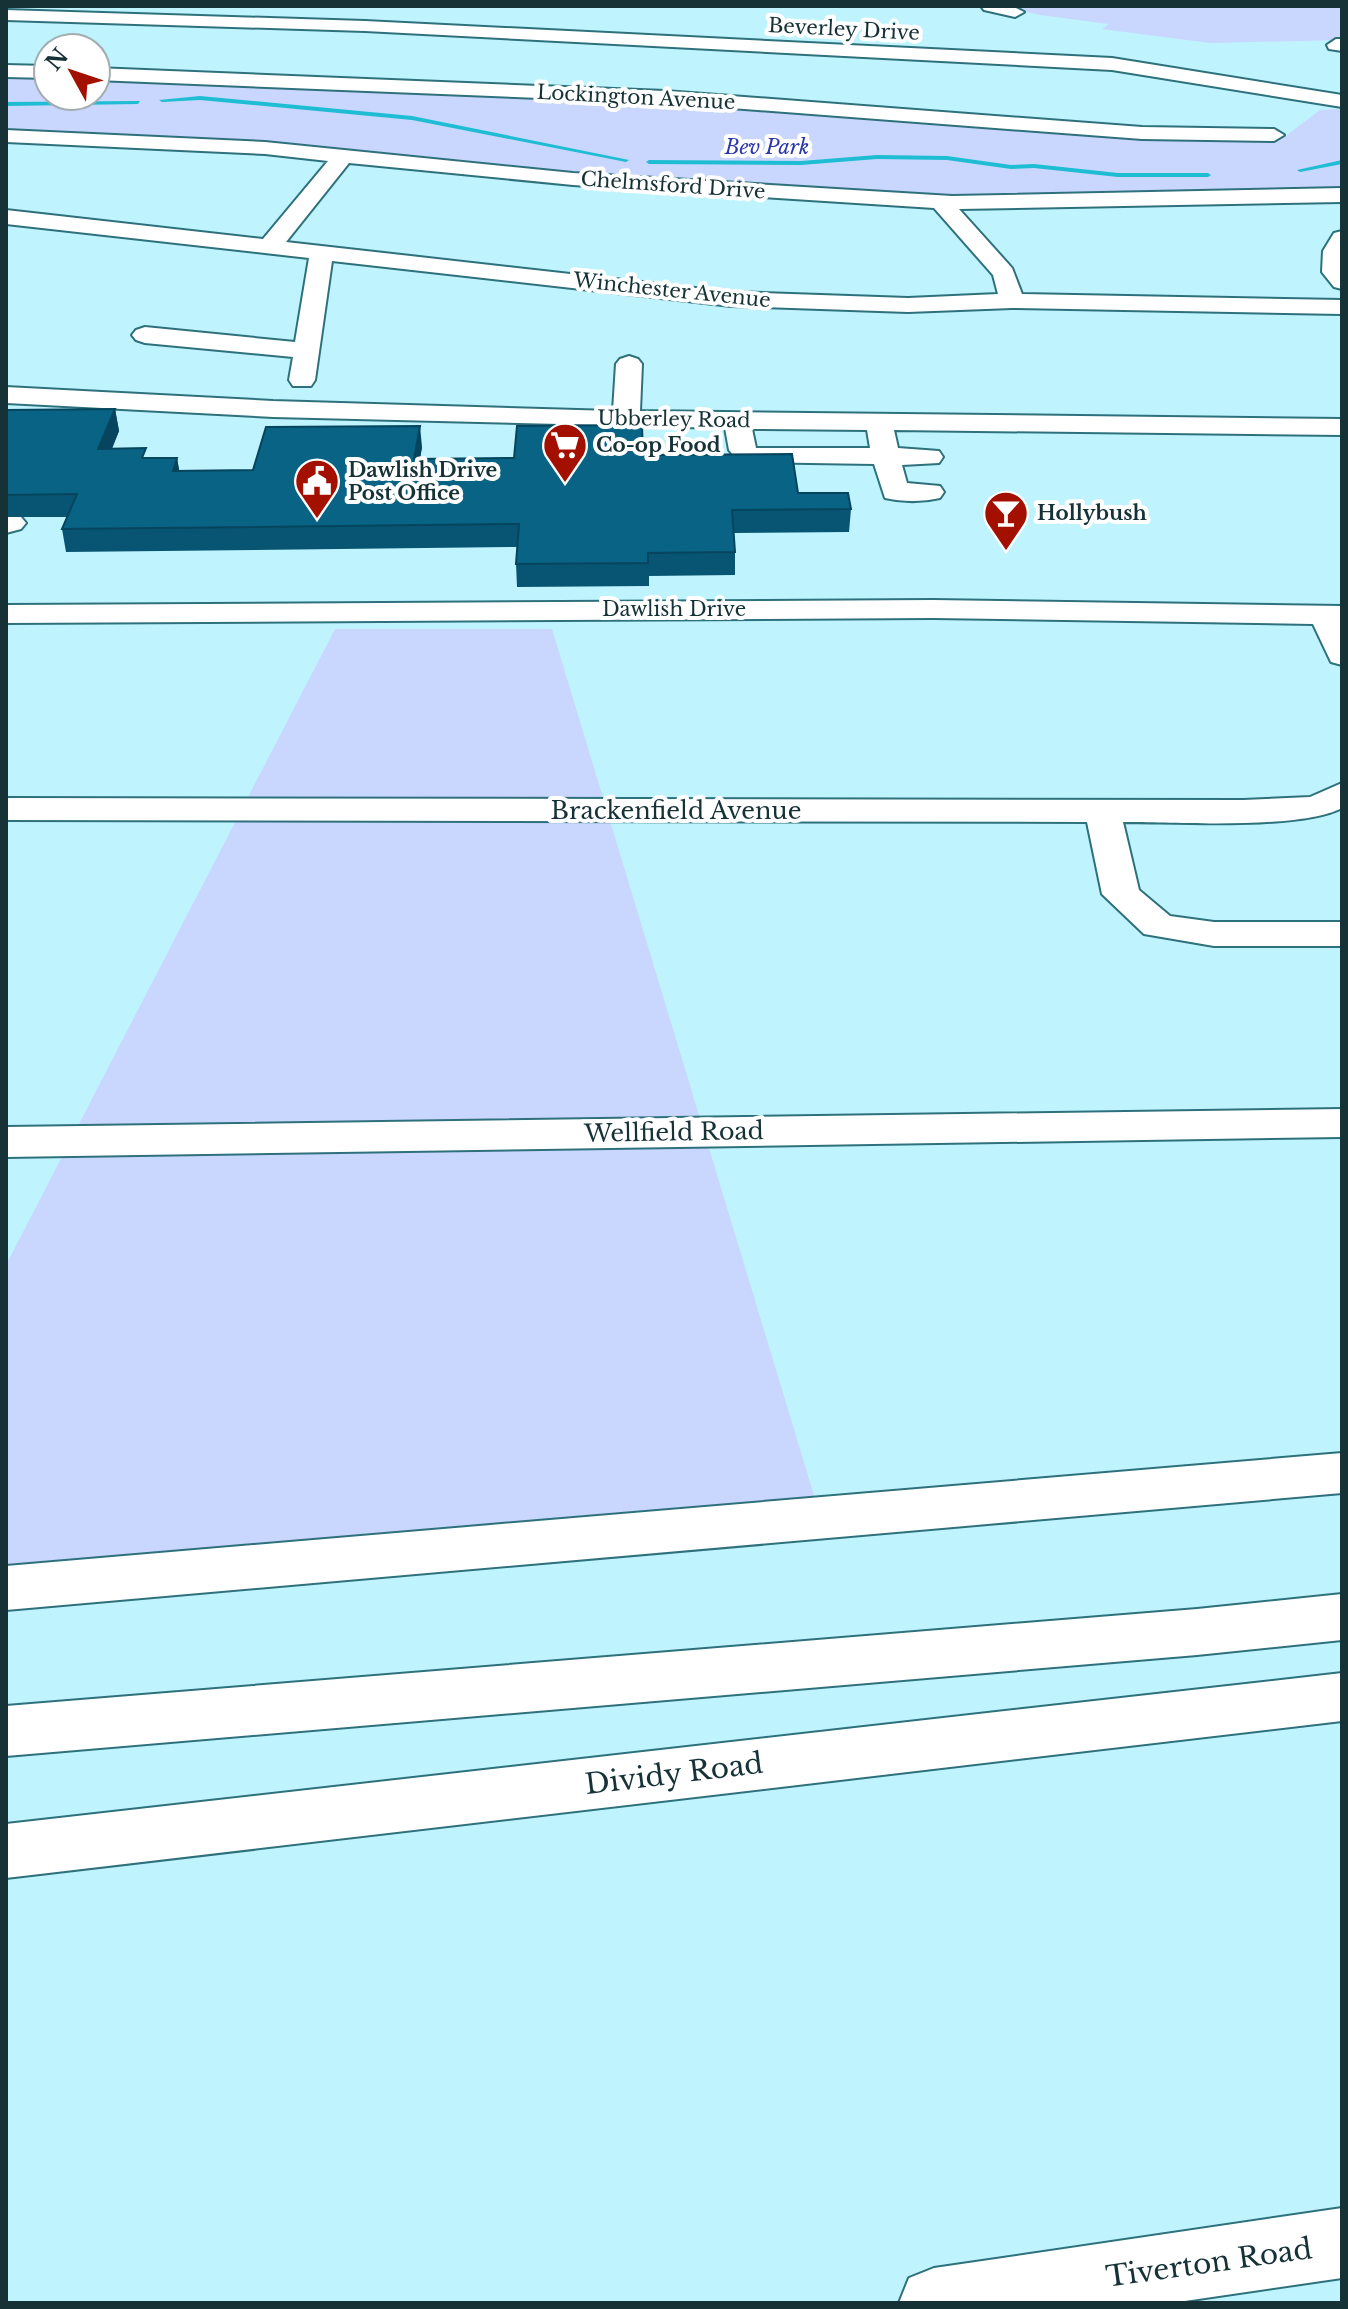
<svg xmlns="http://www.w3.org/2000/svg" width="1348" height="2309" font-family="'Libre Baskerville',serif">
<rect width="100%" height="100%" fill="#bff4fe"/>
<!-- green -->
<path fill="#c9d6fe" d="M1005,6H1342V40L1210,43L1102,29L1109,24L1040,15Z
M6,73L48,75V96H96V76L600,95L1172,137L1283,138L1320,110L1342,109V189L1025,197L905,195L532,172L272,142L6,132Z
M335,629H552L816,1502L6,1568V1265Z"/>
<g fill="none" stroke-linecap="round" stroke-linejoin="round">
<!-- stream -->
<path fill="#1fbdd4" fill-rule="evenodd" d="M200,96L412,116L629,160L626,162L412,120L200,100L162,102L159,100Z
M140,101L138,104L6,106V102Z
M877,155L947,156L1011,165L1034,164L1118,173H1208L1211,175L1208,177H1118L1034,168L1011,169L947,160L877,159L801,165L649,164L646,162L649,160L801,161Z
M1342,160V164L1300,172L1297,170Z"/>
<!-- minor casing -->
<g stroke="#2e717c" stroke-width="4">
<path id="minor" d="M981,6H1012L1024,12L1015,17L984,10Z
M6,10L365,21L1112,58L1342,95V107L1112,70L365,31L6,20Z
M1336,39H1342V51L1329,49L1327,45Z
M6,65L48,66V78L6,77Z
M96,68L665,91L1142,127L1274,129L1284,135L1274,141L1142,139L665,103L96,80Z
M6,130L265,142L573,173L952,196L1342,188V202L959,209L1012,268L1022,294L1342,300V314L1012,308L908,312L731,306L332,261L315,380L311,386H293L289,380L293,357L145,343L136,340L132,335L136,330L145,327L295,342L309,258L6,224V210L263,239L328,161L265,154L6,142ZM349,163L573,185L934,208L993,275L998,294L908,298L731,292L286,242Z
M1342,231V289L1334,287L1322,272L1323,251L1334,233Z
M629,356L638,359L642,364L640,411L1342,419V435L894,430L898,448L939,451L943,457L939,463L902,465L907,483L940,486L944,492L940,498C923,502 902,502 885,498L874,464L739,462L729,450L725,428L273,417L6,403V387L273,401L613,411L616,364L620,359ZM752,429L867,430L870,448H756Z
M11,514L21,517L26,523L21,529L6,533V515Z
M933,600L1342,606V665L1331,662L1313,624L933,618L6,623V605Z
M1342,783V808C1300,830 1176,822 1123,822L1139,890L1170,916L1214,922H1342V946H1214L1144,934L1102,894L1087,822L6,820V798L1243,800L1310,797Z
M1342,1109V1137L6,1157V1127Z
M1342,1453V1493L6,1610V1566Z
M1342,1673V1721L6,1878V1824Z
M1342,2208V2278L1171,2303H899L909,2278L934,2268Z"/>
</g>
<!-- major casing -->
<g stroke="#2e717c" stroke-width="4">
<path id="major" d="M1342,1594V1640L1197,1655L6,1756V1706L1197,1609Z"/>
</g>
<!-- minor -->
<use href="#minor" fill="#fff" fill-rule="evenodd"/>
<!-- major -->
<use href="#major" fill="#fff" fill-rule="evenodd"/>
</g>
<!-- wall -->
<path fill="#075572" d="M115,409L119,431L112,449L147,458H177L179,471L253,470L422,447L420,459L643,455L798,493L851,509L849,532L734,533L735,552V575L649,576V586L517,587L516,564L517,547L66,552L62,529L67,517H6V410Z"/>
<!-- shaded-wall -->
<path fill="#06455d" d="M115,409L119,431L102,471L98,449Z
M420,426L422,447L416,481L414,459Z
M177,458L181,480L173,471Z"/>
<!-- building -->
<path fill="#086385" stroke="#06455d" stroke-width="2" d="M115,409L98,449L146,448L142,458H177L173,471L253,470L266,427L420,426L414,459L514,458L517,426L642,425L643,455L792,454L798,493H848L851,509L732,510L735,552L648,553V563L516,564L519,524L62,529L77,494L6,495V410Z"/>
<!-- icons -->
<defs>
<g id="supermarket-pin" transform="scale(2.3)"><path d="M0 17L-7.5 6A9.5 9.5 0 1 1 7.5 6Z" fill="#a41000" stroke="#fff"/><path d="M-6-5.5h2.5l.6 2H6L4.5 2H-2.5L-4.4-4H-6ZM-1.5 3.2a1.3 1.3 0 1 0 .1 0ZM3 3.2a1.3 1.3 0 1 0 .1 0Z" fill="#fff"/></g>
<g id="civic-pin" transform="scale(2.3)"><path d="M0 17L-7.5 6A9.5 9.5 0 1 1 7.5 6Z" fill="#a41000" stroke="#fff"/><path d="M-.6-6.5H3V-4.5H.6V-3L4-1V1h2V6H-6V1h2V-1L-.6-3ZM-1.2 2.5V6h2.4V2.5Z" fill="#fff"/></g>
<g id="bar-pin" transform="scale(2.3)"><path d="M0 17L-7.5 6A9.5 9.5 0 1 1 7.5 6Z" fill="#a41000" stroke="#fff"/><path d="M-6-5H6L.8 .8V4.5H3.5V6h-7V4.5H-.8V.8Z" fill="#fff"/></g>
</defs>
<g fill-rule="evenodd">
<use href="#supermarket-pin" x="565" y="445"/>
<use href="#civic-pin" x="317" y="481"/>
<use href="#bar-pin" x="1006" y="513"/>
</g>
<g text-anchor="middle" dominant-baseline="central" stroke-width="8" stroke-linejoin="round" paint-order="stroke">
<!-- far-street labels -->
<g font-size="20" fill="#163237" stroke="#fff">
<text transform="translate(844 29) rotate(3)">Beverley Drive</text>
<text transform="translate(636 97) rotate(3)">Lockington Avenue</text>
<text transform="translate(673 185) rotate(4)">Chelmsford Drive</text>
<text transform="translate(672 290) rotate(6)">Winchester Avenue</text>
<text transform="translate(674 419) rotate(1)">Ubberley Road</text>
<text x="674" y="609">Dawlish Drive</text>
</g>
<!-- far-park labels -->
<g font-size="20" font-style="italic" fill="#2a36aa" stroke="#fff">
<text x="767" y="147">Bev Park</text>
</g>
<!-- far-poi labels -->
<g font-size="20" font-weight="bold" fill="#163237" stroke="#fff" text-anchor="start">
<text x="596" y="445">Co-op Food</text>
<text x="348" y="470">Dawlish Drive<tspan x="348" dy="23">Post Office</tspan></text>
<text x="1037" y="513">Hollybush</text>
</g>
<!-- street labels -->
<g font-size="24" fill="#163237" stroke="#fff">
<text x="676" y="810">Brackenfield Avenue</text>
<text transform="translate(674 1132) rotate(-1)">Wellfield Road</text>
</g>
<!-- near-street labels -->
<g font-size="28" fill="#163237" stroke="#fff">
<text transform="translate(674 1774) rotate(-7)">Dividy Road</text>
<text transform="translate(1209 2263) rotate(-8)">Tiverton Road</text>
</g>
</g>
<!-- border -->
<rect width="1348" height="2309" fill="none" stroke="#163237" stroke-width="16"/>
<!-- north arrow -->
<g transform="translate(72 72) rotate(310)"><circle r="38" fill="#ffffff" stroke="#a2adaf" stroke-width="2"/>
<path d="M0-6L14 30L0 20L-14 30Z" fill="#a41000"/>
<text y="-12" font-size="22" font-weight="bold" text-anchor="middle" fill="#163237">N</text>
</g>
</svg>
